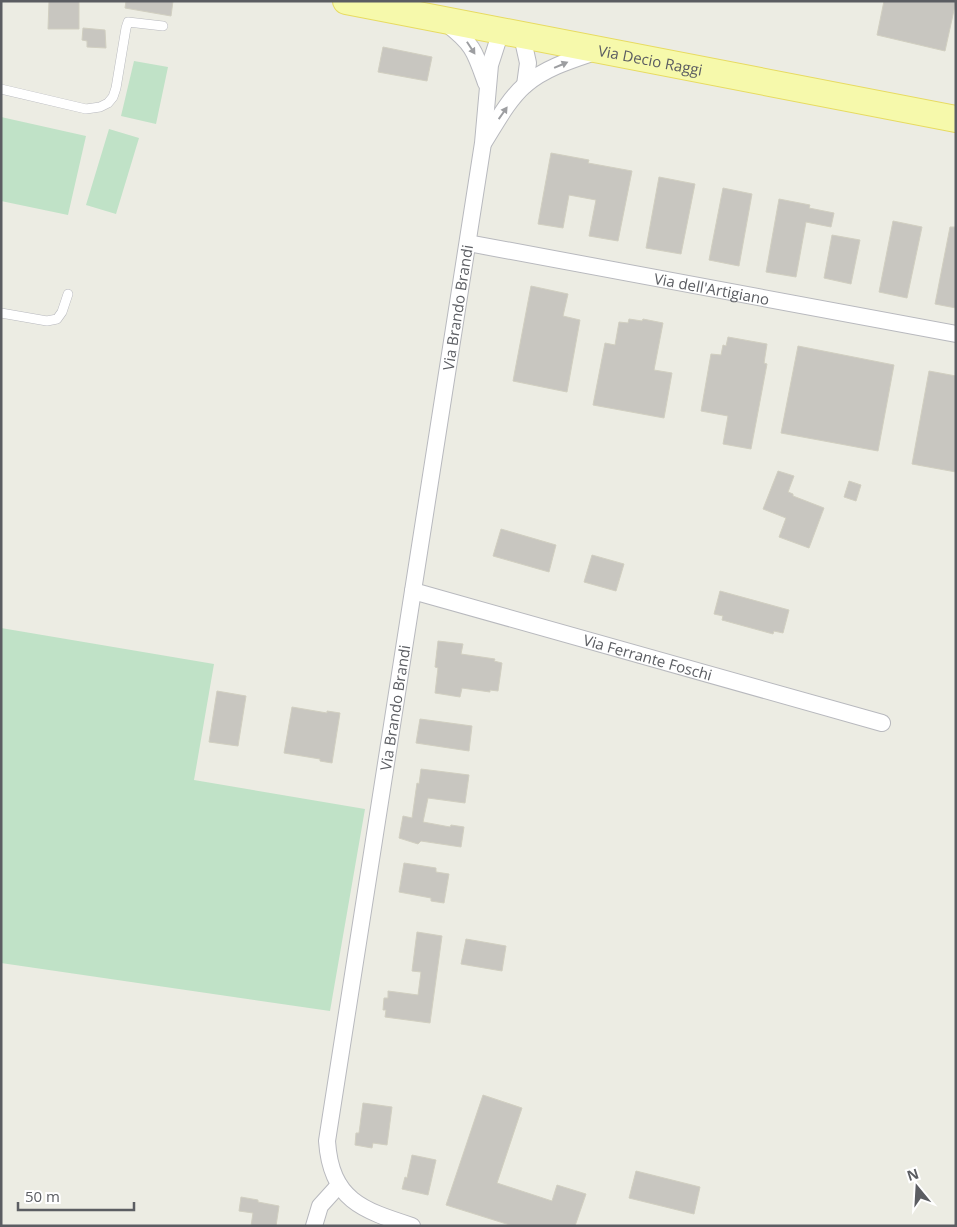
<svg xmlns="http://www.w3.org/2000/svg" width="957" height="1227" font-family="'Open Sans',sans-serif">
<rect width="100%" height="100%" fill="#ecece3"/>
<!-- green -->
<path fill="#c0e2c7" d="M134,61L168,67L156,124L121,116Z
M1,117L86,136L68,215L1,201Z
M109,129L139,138L116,214L86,205Z
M1,628L214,664L194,780L365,809L330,1011L1,963Z"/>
<!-- building -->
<path fill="#c8c6c0" stroke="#d1cfc1" d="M49,1H79V29H48Z
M126,1H173L171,16L125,8Z
M884,1H956L945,51L877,35Z
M83,28L105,30L106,48L87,47V41L82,40Z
M383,47L432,57L427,81L378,72Z
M551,153L589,160L588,163L632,171L618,241L589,236L596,200L569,195L563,228L538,224Z
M659,177L695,184L681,254L646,248Z
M723,188L752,194L739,266L709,260Z
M779,199L810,205L809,208L834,213L831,227L806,222L796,277L766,272Z
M893,221L922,227L907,298L879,292Z
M950,227H956V308L935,304Z
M832,235L860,240L851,284L824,278Z
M531,286L568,294L563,316L580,320L567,392L513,381Z
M629,319L642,321L643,319L663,323L654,370L672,373L664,418L593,405L605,343L615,345L619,322L628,323Z
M728,337L767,344L764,363L767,364L751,449L723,444L728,416L701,411L711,354L721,355L723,345L726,346Z
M798,346L894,365L878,451L781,433Z
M929,371L956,376V472L912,464Z
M778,471L794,476L788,492L793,494V496L824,508L809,548L779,537L786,518L763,509Z
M849,481L861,485L856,501L844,497Z
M501,529L556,545L549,572L493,556Z
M592,555L624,564L616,591L584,582Z
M720,591L789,610L783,633L774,631L773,634L722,620L723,616L714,614Z
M438,641L463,644L461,654L495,659L494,661L502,663L498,691L490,690V692L462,688L460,697L435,693L438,668L435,667Z
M217,691L246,696L238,746L209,742Z
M292,707L327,713V711L340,713L332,763L320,761V759L284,753Z
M420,719L472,726L469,751L416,743Z
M421,769L469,775L465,803L428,798L423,822L450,827L451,825L464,827L461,847L421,841L418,844L399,838L403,816L412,818L417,783L419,784Z
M404,863L436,868V872L449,874L444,903L431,901V898L399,892Z
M417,932L442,936L430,1023L385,1017L386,1010H383L384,998H388V991L418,995L421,972L412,971Z
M466,939L506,946L502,971L461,964Z
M483,1095L522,1108L497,1183L552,1201L557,1185L586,1194L575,1226H513L446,1205Z
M363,1103L392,1107L387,1145L373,1143L372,1148L355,1145L356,1133H359Z
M412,1155L436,1160L428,1195L402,1189L405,1177L407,1178Z
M636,1171L700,1187L694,1214L629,1198Z
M241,1197L258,1200V1202L279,1206L276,1226H251L253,1213L239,1211Z"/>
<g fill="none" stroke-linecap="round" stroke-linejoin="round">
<!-- service casing -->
<g stroke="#b8b9be" stroke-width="10">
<path id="service" d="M1,89L86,109L100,107L108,103L113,97L116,88L126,28L128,22L163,26
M1,313L47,321L57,319L62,312L68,294"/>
</g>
<!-- minor casing -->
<g stroke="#b8b9be" stroke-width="18">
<g id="minor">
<path d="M447,24C474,45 475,52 486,83"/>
<path d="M522,36L528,63L525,85"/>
<path d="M484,142C496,123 508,100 525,85C545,68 571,60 595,52"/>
<path id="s1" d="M468,243L956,334"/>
<path id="s2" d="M413,591L882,723"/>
<path d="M314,1226L320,1206L339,1185"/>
<path id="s3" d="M412,1226C362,1210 331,1200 327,1141L483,143L490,65L501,31"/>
</g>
</g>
<!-- primary casing -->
<g stroke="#e7db61" stroke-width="28">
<g id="primary">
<path id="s4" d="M346,1L956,119"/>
</g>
</g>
<!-- service -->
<use href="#service" stroke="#fff" stroke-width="9"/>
<!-- minor -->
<use href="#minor" stroke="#fff" stroke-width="16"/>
<!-- primary -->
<use href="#primary" stroke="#f6f9ab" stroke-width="26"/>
</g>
<!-- one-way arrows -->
<defs><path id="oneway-solid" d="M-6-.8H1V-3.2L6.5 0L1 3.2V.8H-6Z" transform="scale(1.25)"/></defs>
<g fill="#9d9ea1">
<use href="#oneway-solid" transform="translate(471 48) rotate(57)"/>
<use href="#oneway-solid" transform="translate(561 65) rotate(-23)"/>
<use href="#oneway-solid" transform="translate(503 113) rotate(-55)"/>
</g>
<g text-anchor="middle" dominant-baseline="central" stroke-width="5" stroke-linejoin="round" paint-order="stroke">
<!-- street labels -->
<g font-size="15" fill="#5b5d62" stroke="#fff">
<text stroke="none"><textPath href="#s4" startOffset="310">Via Decio Raggi</textPath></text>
<text stroke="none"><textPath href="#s1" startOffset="248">Via dell'Artigiano</textPath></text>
<text stroke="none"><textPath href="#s3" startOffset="975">Via Brando Brandi</textPath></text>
<text stroke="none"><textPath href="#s2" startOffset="244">Via Ferrante Foschi</textPath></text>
<text stroke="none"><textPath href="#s3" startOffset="570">Via Brando Brandi</textPath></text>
</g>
</g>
<!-- border -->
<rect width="957" height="1227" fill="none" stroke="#5b5d62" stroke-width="5"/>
<!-- north arrow -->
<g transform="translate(917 1187) rotate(342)" stroke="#ffffff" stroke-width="4" paint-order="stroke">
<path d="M0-4L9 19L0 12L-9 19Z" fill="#5b5d62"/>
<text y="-8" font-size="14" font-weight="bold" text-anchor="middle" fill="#5b5d62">N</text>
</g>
<!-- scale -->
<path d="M18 1202v8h116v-8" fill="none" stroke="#5b5d62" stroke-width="2.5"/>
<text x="25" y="1202" font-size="15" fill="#5b5d62" stroke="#ffffff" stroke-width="4" paint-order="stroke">50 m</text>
</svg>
